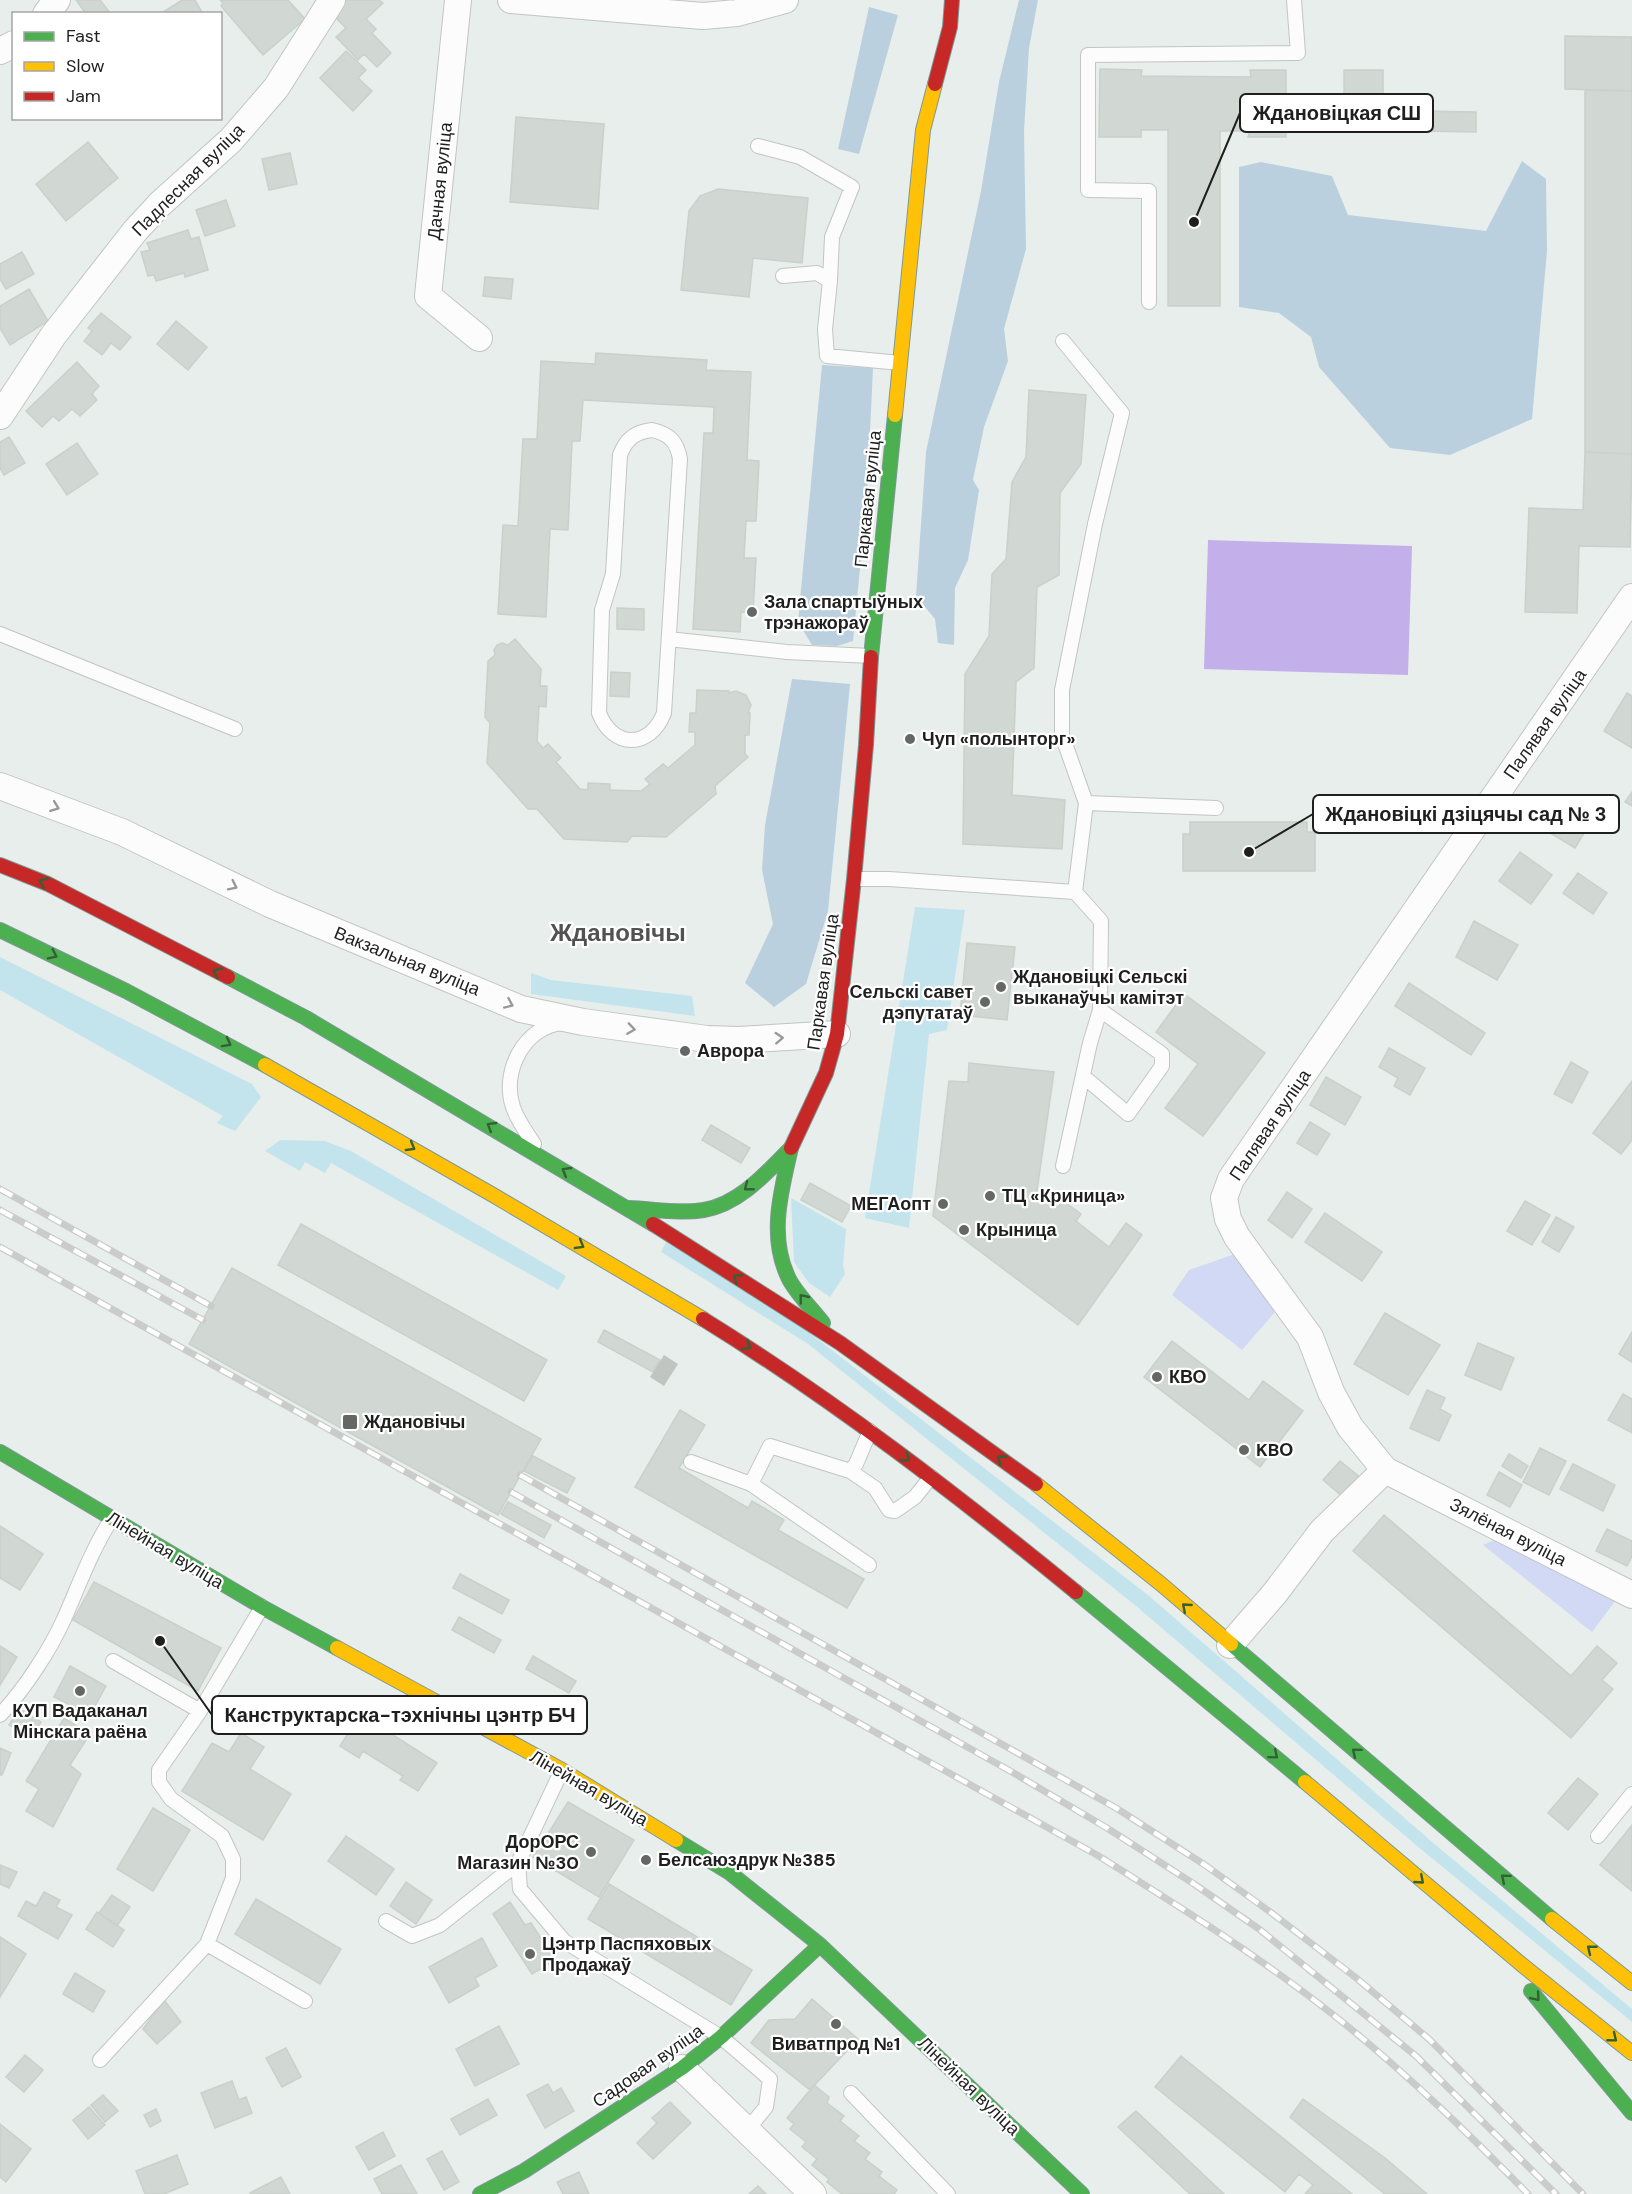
<svg xmlns="http://www.w3.org/2000/svg" width="1632" height="2194" font-family="'DM Sans',sans-serif">
<rect width="100%" height="100%" fill="#e8eeeb"/>
<!-- grass -->
<path fill="#c4e4ed" d="M915,907L965,910L947,1030L929,1034L909,1228L865,1218Z
M0,957L252,1084L261,1097L235,1131L217,1123L223,1116L0,990Z
M531,973L551,980L692,996L695,1016L531,994Z
M280,1140L325,1141L351,1151L566,1276L558,1290L331,1163L325,1173L305,1162L300,1171L265,1151Z
M791,1198L846,1229L843,1265L845,1274L830,1297L809,1283L794,1262Z
M666,1242L802,1327L1148,1595L1431,1841L1632,2009V2022L1417,1846L1136,1606L808,1344L661,1252Z"/>
<!-- forest -->
<path fill="#bbd0de" d="M1019,0H1038L1029,48L1024,131L1026,249L1004,329L1008,361L984,427L973,480L979,490L968,560L955,588L954,645L938,643L935,619L916,596L926,452L981,191L999,82Z
M869,7L898,15L859,154L838,149Z
M1522,161L1546,179L1547,251L1532,419L1450,455L1390,448L1319,367L1311,337L1279,313L1239,307V167L1261,162L1332,176L1348,215L1486,231Z
M822,365L873,368L867,496L853,641L837,646L812,645L798,622Z
M792,679L850,684L828,911L806,984L774,1007L745,983L773,924L762,870L765,825Z"/>
<!-- park -->
<path fill="#d1d9f5" d="M1235,1254L1275,1312L1242,1350L1172,1295L1189,1270Z
M1494,1540L1616,1600L1592,1632L1483,1545Z"/>
<!-- pitch -->
<path fill="#c3afe9" d="M1208,540L1412,546L1408,675L1204,669Z"/>
<!-- building -->
<path fill="#d1d7d3" stroke="#c9d1cc" stroke-width="1.5" d="M76,0H100L111,14H86Z
M182,0H195L203,14H160Z
M220,0H288L305,19L263,55L221,6L223,3Z
M346,0H379L383,3L366,19L376,29L372,33L391,53L377,67L364,54L358,60L336,37L346,28L332,14Z
M1565,36L1632,37V91L1565,89Z
M346,51L366,70L358,78L372,91L353,111L320,78Z
M1100,69L1142,70L1141,76L1251,77L1250,70H1286V137H1248L1250,131H1220V306H1168V130H1141V137H1099Z
M1344,70H1383V125H1344Z
M1585,90L1632,91V454L1585,452Z
M1421,111L1476,112V132L1421,131Z
M516,117L604,124L598,209L510,202Z
M88,142L118,178L66,221L36,184Z
M290,153L297,184L269,190L262,159Z
M718,189L808,198L802,263L753,258L749,297L681,290L689,211L700,196Z
M226,200L235,226L205,236L196,210Z
M188,230L191,239L199,237L208,270L185,277L184,273L156,281L154,275L148,276L141,252L150,250L147,243Z
M22,252L34,274L6,289L0,279V264Z
M485,277L513,279L511,299L483,296Z
M29,289L48,321L10,345L0,328V306Z
M101,313L131,337L120,350L111,343L102,355L84,341L92,331L88,328Z
M176,321L207,347L188,370L157,344Z
M596,353L707,360L706,370L751,372L747,460L759,461L756,521H746L744,558H756L753,613L741,612L740,632L693,629L704,433H713L714,407L583,400L580,441H572L568,530L550,529L546,617L498,614L503,525L518,526L523,439H537L541,361L595,364Z
M77,362L99,386L92,394L97,400L80,416L72,409L59,421L53,416L42,427L26,411Z
M1029,390L1086,395L1081,464L1060,493L1059,575L1037,587L1034,668L1016,682L1012,795L1065,800L1062,849L963,844L965,674L989,636L992,574L1006,559L1012,482L1026,457Z
M9,437L25,463L4,475L0,468V442Z
M77,443L98,474L67,495L46,464Z
M1585,452L1632,454L1630,547L1579,546L1577,613L1525,612L1529,508L1583,510Z
M617,608L644,609V630L617,629Z
M515,639L541,669L540,686H547L546,707L539,706L537,741L543,748L548,744L561,758L556,762L580,789L588,790V783L610,784V790L641,791L650,784L645,779L663,764L668,768L695,745V732H689L690,713H696L697,690L729,691V693L736,691L746,695L751,705L748,713H750L749,735H745V754L748,757L715,786L716,794L666,837L632,836L627,842L564,839L537,809H528L487,763L490,723L485,717L488,661L495,655L494,650L497,645L502,643L508,645Z
M611,672L630,673L629,697L610,696Z
M1627,693L1632,696V748L1604,731Z
M1632,792V806L1625,802Z
M1556,795L1594,817L1575,848L1537,825Z
M1190,822H1307V832H1315V871H1183V834H1190Z
M1520,852L1552,875L1531,904L1499,881Z
M1578,873L1607,893L1593,914L1563,893Z
M1474,921L1518,945L1497,980L1456,957Z
M967,943L1015,947L1007,1020L960,1015Z
M1409,983L1485,1033L1471,1055L1395,1006Z
M1184,994L1265,1053L1203,1136L1165,1108L1198,1064L1156,1032Z
M1389,1048L1425,1068L1410,1095L1394,1086L1398,1078L1379,1067Z
M1571,1062L1588,1072L1572,1103L1554,1094Z
M969,1063L1054,1072L1037,1191L1058,1207L1063,1201L1081,1214L1076,1221L1109,1247L1126,1223L1142,1235L1078,1325L933,1216L949,1081L968,1082Z
M1326,1077L1361,1097L1345,1125L1310,1105Z
M1632,1081V1140L1621,1154L1593,1133Z
M1310,1122L1330,1134L1317,1155L1297,1143Z
M711,1125L750,1148L741,1163L702,1140Z
M810,1183L851,1206L842,1222L801,1200Z
M1287,1192L1312,1209L1292,1238L1268,1220Z
M1525,1201L1550,1215L1532,1245L1507,1231Z
M1325,1213L1382,1252L1362,1281L1305,1242Z
M1556,1217L1574,1227L1559,1252L1542,1242Z
M301,1224L547,1360L524,1401L278,1265Z
M232,1268L541,1439L498,1515L189,1344Z
M1385,1313L1440,1345L1408,1395L1354,1364Z
M604,1330L660,1360L653,1372L598,1342Z
M1632,1332V1362L1619,1354Z
M1172,1341L1249,1400L1263,1381L1303,1411L1260,1467L1144,1377Z
M1478,1343L1514,1358L1501,1390L1465,1375Z
M1427,1390L1445,1398L1440,1409L1451,1415L1439,1441L1410,1428Z
M1623,1394L1632,1399V1433L1608,1420Z
M680,1410L705,1425L679,1468L748,1508L752,1501L784,1520L778,1530L864,1579L847,1608L635,1487Z
M1540,1448L1566,1461L1549,1495L1523,1482Z
M1509,1454L1528,1466L1521,1478L1502,1466Z
M533,1456L575,1478L567,1493L524,1471Z
M1340,1461L1360,1477L1343,1497L1323,1480Z
M1573,1464L1615,1485L1603,1511L1560,1489Z
M1499,1472L1522,1485L1510,1507L1487,1495Z
M508,1502L551,1525L544,1538L501,1514Z
M1384,1515L1571,1676L1597,1646L1617,1663L1602,1680L1613,1689L1571,1738L1353,1551Z
M0,1526L43,1554L20,1590L0,1578Z
M1607,1529L1632,1541V1556L1627,1566L1596,1551Z
M460,1574L509,1600L502,1614L453,1588Z
M94,1582L221,1648L198,1691L73,1620Z
M459,1617L501,1640L494,1653L452,1630Z
M0,1646L17,1657L0,1685Z
M533,1656L576,1681L569,1693L526,1669Z
M70,1666L106,1686L90,1715L54,1697Z
M19,1709L41,1722L31,1738L9,1725Z
M360,1714L437,1763L418,1791L400,1780L403,1776L363,1751L359,1758L340,1746Z
M64,1718L90,1734L70,1765L81,1774L53,1827L26,1811L39,1789L26,1781Z
M241,1733L264,1747L250,1769L291,1794L263,1840L182,1791L212,1743L229,1752Z
M0,1748L11,1753L2,1775H0Z
M1578,1778L1598,1794L1568,1830L1548,1813Z
M568,1802L634,1840L599,1897L533,1857Z
M153,1808L190,1830L153,1891L117,1869Z
M1632,1825V1891L1600,1865Z
M346,1836L394,1869L376,1895L328,1861Z
M0,1865L17,1872L9,1888L0,1884Z
M406,1882L432,1900L416,1924L390,1906Z
M609,1884L752,1970L731,2005L588,1919Z
M44,1892L60,1900L56,1907L72,1915L58,1939L18,1916L26,1901L36,1906Z
M112,1895L130,1907L117,1926L99,1913Z
M256,1899L341,1949L320,1984L235,1934Z
M510,1902L525,1925L531,1923L555,1960L532,1974L493,1914Z
M97,1912L124,1930L113,1947L86,1929Z
M0,1937L26,1954L0,1997Z
M482,1938L497,1966L475,1978L479,1986L449,2003L429,1967Z
M75,1973L105,1991L93,2012L63,1994Z
M812,1999L858,2039L810,2090L751,2043L769,2020L795,2019Z
M164,2000L181,2022L157,2044L143,2029Z
M499,2026L519,2064L475,2086L456,2049Z
M286,2048L301,2077L282,2087L266,2058Z
M25,2055L43,2070L24,2092L6,2077Z
M1181,2056L1352,2194H1305L1313,2185L1299,2174L1285,2192L1155,2087Z
M232,2081L239,2100L246,2097L252,2113L215,2128L201,2093Z
M548,2084L553,2093L561,2088L574,2111L545,2128L527,2095Z
M814,2085L829,2097L827,2103L844,2116L840,2121L859,2136L854,2141L870,2153L865,2159L882,2172L879,2176L897,2190L894,2194H842L827,2182L829,2179L812,2165L817,2159L802,2147L806,2142L790,2129L794,2124L787,2118Z
M103,2095L118,2111L105,2122L91,2105Z
M488,2099L497,2115L460,2135L451,2119Z
M1303,2099L1385,2158L1427,2194H1385L1290,2117Z
M670,2102L691,2123L653,2159L637,2143L657,2123L652,2118Z
M89,2107L105,2125L88,2139L73,2120Z
M156,2109L161,2121L150,2127L144,2115Z
M1136,2111L1224,2194H1190L1118,2127Z
M0,2124L31,2149L6,2182L0,2177Z
M383,2132L395,2156L369,2170L356,2147Z
M442,2151L459,2182L444,2190L427,2159Z
M177,2155L188,2184L164,2194H145L136,2171Z
M401,2165L417,2194H382L374,2179Z
M579,2172L589,2194H563L557,2182Z
M281,2177L290,2194H251L250,2193Z
M758,2186L766,2194H749Z"/>
<g fill="none" stroke-linecap="round" stroke-linejoin="round">
<!-- street-tunnel -->
<path stroke="#c0c5c2" stroke-width="26" stroke-dasharray="26 13" stroke-linecap="butt" d="M657,1366L671,1375"/>
<!-- lane casing -->
<g stroke="#c2c5c3" stroke-width="16">
<path id="lane" d="M758,146L800,157L852,187L832,237L830,281L825,329L827,356L900,363
M783,276L817,273L830,281
M1149,302V191L1088,190V55L1298,53L1294,0
M652,430C670,434 677,442 680,459L664,713C650,749 613,749 599,713L602,610L613,574L620,455C626,439 635,432 652,430Z
M0,634L235,729
M669,639L787,652L871,656
M1086,803L1216,808
M854,879H889L1075,892L1086,803L1062,735V690L1095,524L1122,413L1063,341
M1083,1076L1128,1114L1162,1066V1054L1100,1010
M534,1144C527,1133 517,1120 513,1107C501,1072 524,1026 563,1023
M1063,1166L1090,1043L1100,1010L1101,921L1075,892
M691,1462L751,1484
M850,1471L856,1464L870,1431
M869,1565L751,1484L770,1446L850,1471L875,1488L889,1510L895,1511L915,1497L931,1477
M113,1661L200,1711L262,1607
M0,1715C24,1690 50,1650 64,1619C80,1583 91,1551 112,1518
M562,1770L518,1863L520,1889L564,1941L721,2037L770,2079L766,2107L747,2130
M1598,1836L1632,1794
M386,1921L412,1936L440,1925L518,1863
M207,1944L305,2001
M100,2060L207,1944L233,1878V1859L222,1836L171,1799L159,1782V1770L200,1711
M851,2093L948,2194"/>
</g>
<!-- street casing -->
<g stroke="#c2c5c3" stroke-width="28">
<path id="street" d="M458,0L428,296L479,338
M511,0L703,16L737,13L785,0
M46,14L57,0
M0,51L14,44
M0,416L53,336L135,231L160,204L231,140L276,88L332,0
M0,786L122,832L270,904L521,1009L583,1022L707,1039L739,1040L837,1034
M1385,1470L1632,1595
M1230,1645L1275,1593L1322,1531L1385,1470L1350,1427L1331,1392L1310,1337L1237,1237L1228,1219L1224,1198L1231,1179L1632,597
M682,2068L813,2194"/>
</g>
<!-- fast casing -->
<g stroke="#7f9995" stroke-width="16">
<path id="fast" d="M871,657L895,415
M0,930L126,991L265,1065
M228,977L306,1018L653,1224
M791,1148C781,1191 768,1237 789,1279C796,1293 813,1310 823,1323
M629,1208C654,1209 680,1214 704,1210C740,1204 767,1172 791,1148
M0,1452L262,1607L337,1648
M1076,1592L1305,1782
M1231,1644L1552,1919
M676,1840L730,1873L820,1945L1082,2194
M1531,1991L1632,2113
M480,2194L524,2171L682,2068L721,2037L820,1945"/>
</g>
<!-- slow casing -->
<g stroke="#7f9995" stroke-width="16">
<path id="slow" d="M895,415L923,130L935,84
M265,1065L493,1195L703,1319
M1036,1484L1161,1584L1231,1644
M337,1648L562,1770L676,1840
M1305,1782L1521,1964L1632,2053
M1552,1919L1632,1983"/>
</g>
<!-- jam casing -->
<g stroke="#7f9995" stroke-width="16">
<path id="jam" d="M935,84L950,27L952,0
M0,865L48,884L228,977
M791,1148L826,1073L837,1034L854,879L866,745L871,657
M653,1224L840,1343L1036,1484
M703,1319C834,1400 956,1494 1076,1592"/>
</g>
<!-- lane -->
<use href="#lane" stroke="#fcfcfc" stroke-width="14"/>
<!-- street -->
<use href="#street" stroke="#fcfcfc" stroke-width="26"/>
<!-- fast -->
<use href="#fast" stroke="#4caf50" stroke-width="14"/>
<!-- slow -->
<use href="#slow" stroke="#ffc107" stroke-width="14"/>
<!-- jam -->
<use href="#jam" stroke="#c62828" stroke-width="14"/>
<!-- rail casing -->
<g stroke="#cacbcb" stroke-width="7">
<path id="rail" d="M0,1189L211,1306
M0,1210L203,1320
M0,1247L1097,1855C1177,1905 1257,1955 1331,2013C1401,2068 1465,2130 1528,2194
M520,1475L1116,1808L1205,1865L1273,1914L1355,1977L1429,2039L1583,2194
M511,1492L1012,1772L1107,1828L1194,1884L1259,1929L1416,2056L1556,2194"/>
</g>
<!-- rail -->
<use href="#rail" stroke="#fff" stroke-width="4.5" stroke-dasharray="14" stroke-linecap="butt"/>
</g>
<!-- one-way arrows -->
<defs><path id="oneway-chevron" d="M-2-3.5L2.5 0L-2 3.5" fill="none" stroke-width="1.6" stroke-linecap="round" stroke-linejoin="round" transform="scale(1.5)"/></defs>
<g stroke="#999">
<use href="#oneway-chevron" transform="translate(55 807) rotate(21)"/>
<use href="#oneway-chevron" transform="translate(233 886) rotate(26)"/>
<use href="#oneway-chevron" transform="translate(509 1004) rotate(24)"/>
<use href="#oneway-chevron" transform="translate(631 1029) rotate(8)"/>
<use href="#oneway-chevron" transform="translate(779 1038) rotate(-3)"/>
</g>
<g stroke="#336035">
<use href="#oneway-chevron" transform="translate(43 882) rotate(-157)"/>
<use href="#oneway-chevron" transform="translate(53 955) rotate(26)"/>
<use href="#oneway-chevron" transform="translate(217 972) rotate(-153)"/>
<use href="#oneway-chevron" transform="translate(227 1043) rotate(29)"/>
<use href="#oneway-chevron" transform="translate(491 1126) rotate(-149)"/>
<use href="#oneway-chevron" transform="translate(411 1147) rotate(30)"/>
<use href="#oneway-chevron" transform="translate(566 1171) rotate(-149)"/>
<use href="#oneway-chevron" transform="translate(748 1187) rotate(142)"/>
<use href="#oneway-chevron" transform="translate(580 1245) rotate(30)"/>
<use href="#oneway-chevron" transform="translate(737 1278) rotate(-148)"/>
<use href="#oneway-chevron" transform="translate(803 1298) rotate(-129)"/>
<use href="#oneway-chevron" transform="translate(747 1346) rotate(34)"/>
<use href="#oneway-chevron" transform="translate(906 1458) rotate(38)"/>
<use href="#oneway-chevron" transform="translate(1001 1459) rotate(-144)"/>
<use href="#oneway-chevron" transform="translate(1186 1607) rotate(-139)"/>
<use href="#oneway-chevron" transform="translate(1356 1752) rotate(-140)"/>
<use href="#oneway-chevron" transform="translate(1274 1755) rotate(40)"/>
<use href="#oneway-chevron" transform="translate(1505 1878) rotate(-140)"/>
<use href="#oneway-chevron" transform="translate(1420 1880) rotate(41)"/>
<use href="#oneway-chevron" transform="translate(1591 1949) rotate(-141)"/>
<use href="#oneway-chevron" transform="translate(1536 1997) rotate(50)"/>
<use href="#oneway-chevron" transform="translate(1613 2038) rotate(39)"/>
</g>
<!-- markers -->
<g fill="#656766" stroke="#fff" stroke-width="2">
<circle cx="752" cy="612" r="6"/>
<circle cx="910" cy="739" r="6"/>
<circle cx="1001" cy="987" r="6"/>
<circle cx="985" cy="1002" r="6"/>
<circle cx="685" cy="1051" r="6"/>
<circle cx="990" cy="1196" r="6"/>
<circle cx="943" cy="1204" r="6"/>
<circle cx="964" cy="1230" r="6"/>
<circle cx="1157" cy="1377" r="6"/>
<rect x="342" y="1414" width="16" height="16" rx="3"/>
<circle cx="1244" cy="1450" r="6"/>
<circle cx="80" cy="1691" r="6"/>
<circle cx="591" cy="1852" r="6"/>
<circle cx="646" cy="1860" r="6"/>
<circle cx="530" cy="1954" r="6"/>
<circle cx="836" cy="2024" r="6"/>
</g>
<g text-anchor="middle" dominant-baseline="central" stroke-width="4.5" stroke-linejoin="round" paint-order="stroke">
<!-- street labels -->
<g font-size="18" fill="#1f1f1f" stroke="#fff">
<text transform="translate(188 180) rotate(-45)">Падлесная вуліца</text>
<text transform="translate(440 181) rotate(-84)">Дачная вуліца</text>
<text transform="translate(868 499) rotate(-84)">Паркавая вуліца</text>
<text transform="translate(1545 724) rotate(-55)">Палявая вуліца</text>
<text transform="translate(407 961) rotate(22)">Вакзальная вуліца</text>
<text transform="translate(823 982) rotate(-82)">Паркавая вуліца</text>
<text transform="translate(1270 1125) rotate(-56)">Палявая вуліца</text>
<text transform="translate(1508 1532) rotate(27)">Зялёная вуліца</text>
<text transform="translate(165 1550) rotate(31)">Лінейная вуліца</text>
<text transform="translate(589 1788) rotate(30)">Лінейная вуліца</text>
<text transform="translate(648 2066) rotate(-35)">Садовая вуліца</text>
<text transform="translate(969 2086) rotate(44)">Лінейная вуліца</text>
</g>
<!-- poi labels -->
<g font-size="18" font-weight="bold" fill="#1f1f1f" stroke="#fff" text-anchor="start">
<text x="764" y="602">Зала спартыўных<tspan x="764" dy="21">трэнажораў</tspan></text>
<text x="922" y="739">Чуп «полынторг»</text>
<text x="1013" y="977">Ждановіцкі Сельскі<tspan x="1013" dy="21">выканаўчы камітэт</tspan></text>
<text x="973" y="992" text-anchor="end">Сельскі савет<tspan x="973" dy="21">дэпутатаў</tspan></text>
<text x="697" y="1051">Аврора</text>
<text x="1002" y="1196">ТЦ «Криница»</text>
<text x="931" y="1204" text-anchor="end">МЕГАопт</text>
<text x="976" y="1230">Крыница</text>
<text x="1169" y="1377">КВО</text>
<text x="364" y="1422">Ждановічы</text>
<text x="1256" y="1450">KBО</text>
<text x="80" y="1711" text-anchor="middle">КУП Вадаканал<tspan x="80" dy="21">Мінскага раёна</tspan></text>
<text x="579" y="1842" text-anchor="end">ДорОРС<tspan x="579" dy="21">Магазин №30</tspan></text>
<text x="658" y="1860">Белсаюздрук №385</text>
<text x="542" y="1944">Цэнтр Паспяховых<tspan x="542" dy="21">Продажаў</tspan></text>
<text x="836" y="2044" text-anchor="middle">Виватпрод №1</text>
</g>
<!-- district labels -->
<g font-size="24" font-weight="bold" fill="#525252" stroke="#fff">
<text x="618" y="932">Ждановічы</text>
</g>
</g>
<!-- callouts -->
<path fill="none" stroke="#1f1f1f" stroke-width="2" d="M1194 222L1240 113M1249 852L1313 814M160 1641L212 1715"/>
<g fill="#1f1f1f" stroke="#fff" stroke-width="2">
<circle cx="1194" cy="222" r="6"/>
<circle cx="1249" cy="852" r="6"/>
<circle cx="160" cy="1641" r="6"/>
</g>
<g fill="#fff" stroke="#1f1f1f" stroke-width="2">
<rect x="1240" y="94" width="193" height="38" rx="6"/>
<rect x="1313" y="795" width="306" height="38" rx="6"/>
<rect x="212" y="1696" width="375" height="38" rx="6"/>
</g>
<g font-size="20" text-anchor="middle" font-weight="bold" fill="#1f1f1f">
<text x="1337" y="120">Ждановіцкая СШ</text>
<text x="1466" y="821">Ждановіцкі дзіцячы сад № 3</text>
<text x="400" y="1722">Канструктарска-тэхнічны цэнтр БЧ</text>
</g>
<!-- legend -->
<rect x="12" y="12" width="210" height="108" fill="#ffffff" stroke="#a5a5a5" stroke-width="1.5"/>
<rect x="24" y="32" width="30" height="9" fill="#4caf50" stroke="#a5a5a5" stroke-width="1.5"/>
<text x="66" y="42" font-size="18" fill="#1f1f1f">Fast</text>
<rect x="24" y="62" width="30" height="9" fill="#ffc107" stroke="#a5a5a5" stroke-width="1.5"/>
<text x="66" y="72" font-size="18" fill="#1f1f1f">Slow</text>
<rect x="24" y="92" width="30" height="9" fill="#c62828" stroke="#a5a5a5" stroke-width="1.5"/>
<text x="66" y="102" font-size="18" fill="#1f1f1f">Jam</text>
</svg>
